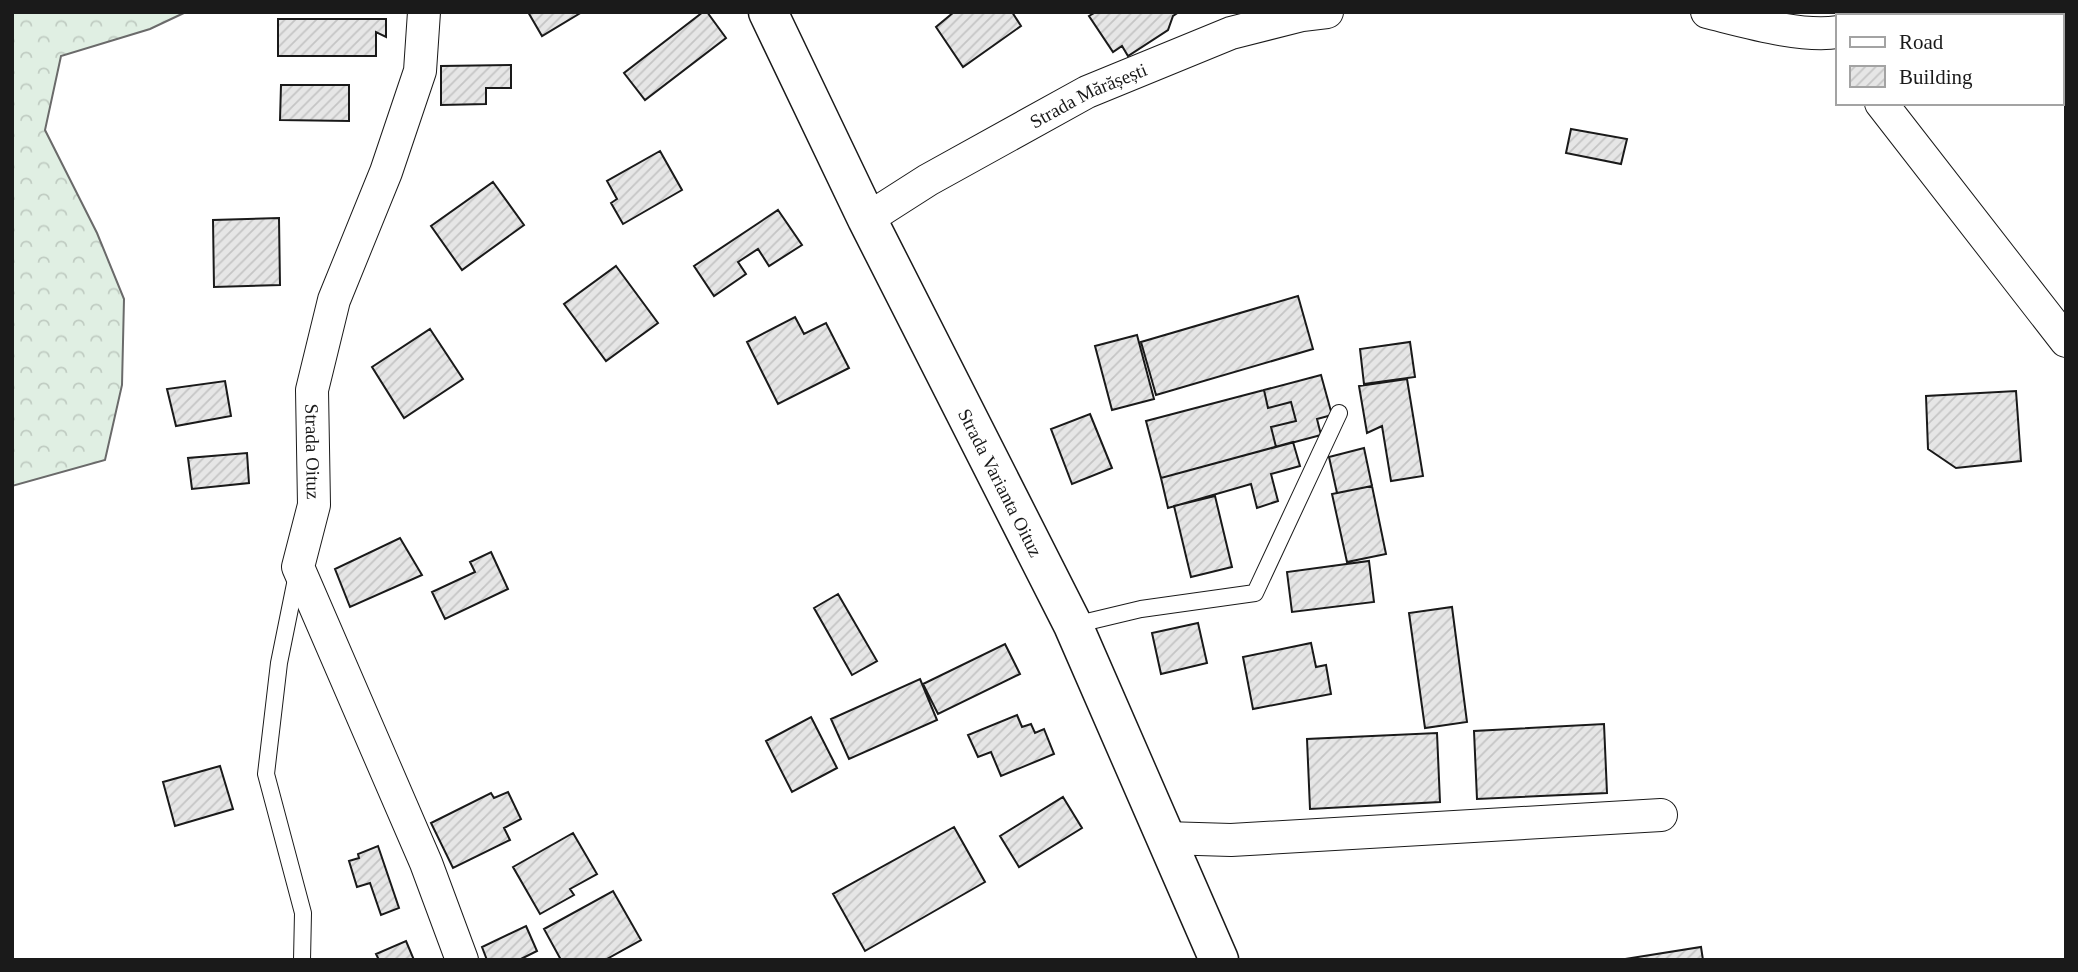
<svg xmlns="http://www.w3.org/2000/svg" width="2078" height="972" font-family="Georgia,serif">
<defs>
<pattern id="forest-crowns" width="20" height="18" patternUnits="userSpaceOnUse" patternTransform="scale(1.75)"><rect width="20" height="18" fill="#e0efe3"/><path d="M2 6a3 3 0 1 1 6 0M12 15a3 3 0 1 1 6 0" fill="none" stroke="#c0ccc2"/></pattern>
<pattern id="building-hatch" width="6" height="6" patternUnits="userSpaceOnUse" patternTransform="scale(1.75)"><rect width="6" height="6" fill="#e6e6e6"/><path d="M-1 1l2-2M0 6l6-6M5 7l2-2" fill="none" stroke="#c5c5c5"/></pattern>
</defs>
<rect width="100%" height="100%" fill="#fff"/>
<!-- forest -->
<path fill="url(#forest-crowns)" stroke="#6a6a6a" stroke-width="2" d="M12,12H186L150,29L61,56L45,130L97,233L124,299L122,385L105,460L12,486Z"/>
<!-- building -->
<path fill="url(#building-hatch)" stroke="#1a1a1a" stroke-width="2" d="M528,12H582L542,36Z
M703,12H707L726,38L645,100L624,73Z
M954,12H1012L1021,26L963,67L936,27Z
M1096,12H1179L1173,16L1168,30L1128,56L1122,46L1113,52L1089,16Z
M278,19H386V37L376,32V56H278Z
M511,65V88H486V104L441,105V66Z
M281,85H349V121L280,120Z
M1571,129L1627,139L1621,164L1566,153Z
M660,151L682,190L623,224L611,203L617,199L607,181Z
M493,182L524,225L462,270L431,226Z
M778,210L802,245L769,266L758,249L738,262L746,274L714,296L694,266Z
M279,218L280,285L214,287L213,220Z
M616,266L658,323L606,361L564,304Z
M1298,296L1313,349L1156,395L1141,342Z
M795,317L804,334L826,323L849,368L778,404L747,342Z
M430,329L463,379L404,418L372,367Z
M1137,335L1154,399L1112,410L1095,346Z
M1410,342L1415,377L1364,384L1360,349Z
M1321,375L1332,415L1317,419L1321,435L1276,447L1271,427L1296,421L1291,402L1268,408L1264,390Z
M1407,379L1423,476L1391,481L1382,426L1367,433L1359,386Z
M225,381L231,416L176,426L167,389Z
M1264,390L1268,408L1291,402L1296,421L1271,427L1276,447L1161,478L1146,421Z
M2016,391L2021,461L1956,468L1928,449L1926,396Z
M1090,414L1112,468L1072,484L1051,429Z
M1293,442L1300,466L1271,474L1278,501L1257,508L1251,484L1168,508L1161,478Z
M1364,448L1372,486L1337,493L1329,457Z
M247,453L249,483L192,489L188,458Z
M1372,486L1386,554L1347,562L1332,494Z
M1215,496L1232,567L1191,577L1174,506Z
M400,538L422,575L350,607L335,569Z
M491,552L508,589L445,619L432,592L475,572L470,562Z
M1369,561L1374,602L1292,612L1287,572Z
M838,594L877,661L852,675L814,608Z
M1452,607L1467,722L1425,728L1409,613Z
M1198,623L1207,663L1161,674L1152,633Z
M1311,643L1316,667L1326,665L1331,694L1253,709L1243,657Z
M1005,644L1020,674L938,714L923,684Z
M920,679L937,720L849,759L831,719Z
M1017,715L1022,727L1031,724L1035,733L1044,729L1054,754L1001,776L991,752L978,757L968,735Z
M811,717L837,768L792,792L766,741Z
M1604,724L1607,793L1477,799L1474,731Z
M1437,733L1440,802L1310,809L1307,739Z
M220,766L233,809L175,826L163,782Z
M508,792L521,819L504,828L510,840L453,868L431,823L491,793L494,798Z
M1063,797L1082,828L1019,867L1000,836Z
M954,827L985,882L865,951L833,894Z
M573,833L597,874L570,889L574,895L540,914L513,867Z
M378,846L399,908L381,915L370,883L357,887L349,861L359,858L358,854Z
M613,891L641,940L605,960H561L544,929Z
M526,926L537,951L519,960H487L482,947Z
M406,941L414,960H379L376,954Z
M1701,947L1703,960H1619Z"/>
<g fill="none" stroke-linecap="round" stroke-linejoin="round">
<!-- service casing -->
<g stroke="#1a1a1a" stroke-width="18">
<path id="service" d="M297,574L279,663L266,774L303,913L302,960
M1074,625L1141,609L1255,593L1339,413"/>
</g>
<!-- minor casing -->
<g stroke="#1a1a1a" stroke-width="34">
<g id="minor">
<path id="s1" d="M424,12L420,71L386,172L334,300L312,390L314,505L298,567L426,863L462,960"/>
<path d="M1707,12C1744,21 1801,38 1838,32"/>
<path d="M1911,16L1920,12"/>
<path d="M1881,103L2066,341"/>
<path id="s2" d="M867,219L928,180L1087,92L1231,33L1302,15L1327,12"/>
<path d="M1165,838L1231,840L1661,815"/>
</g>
</g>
<!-- primary casing -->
<g stroke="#1a1a1a" stroke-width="41">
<g id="primary">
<path id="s3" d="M768,12L867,219L1073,625L1219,960"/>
</g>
</g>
<!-- service -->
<use href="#service" stroke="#fff" stroke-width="16"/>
<!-- minor -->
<use href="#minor" stroke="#fff" stroke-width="32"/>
<!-- primary -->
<use href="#primary" stroke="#fff" stroke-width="38"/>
</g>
<g text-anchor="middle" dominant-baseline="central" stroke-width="5" stroke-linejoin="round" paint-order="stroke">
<!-- street labels -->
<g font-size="19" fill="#1a1a1a" stroke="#fff">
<text stroke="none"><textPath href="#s2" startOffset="254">Strada Mărășești</textPath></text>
<text stroke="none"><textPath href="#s1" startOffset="458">Strada Oituz</textPath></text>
<text stroke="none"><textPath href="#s3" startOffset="525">Strada Varianta Oituz</textPath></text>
</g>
</g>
<!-- border -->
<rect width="2078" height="972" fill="none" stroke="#1a1a1a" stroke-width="28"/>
<!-- legend -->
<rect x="1836" y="14" width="228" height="91" fill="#ffffff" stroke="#a3a3a3" stroke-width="2"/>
<rect x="1850" y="37" width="35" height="10" fill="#ffffff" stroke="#a3a3a3" stroke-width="2"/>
<text x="1899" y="49" font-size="21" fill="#1a1a1a">Road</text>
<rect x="1850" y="66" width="35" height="21" fill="url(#building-hatch)" stroke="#a3a3a3" stroke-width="2"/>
<text x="1899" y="84" font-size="21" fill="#1a1a1a">Building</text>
</svg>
